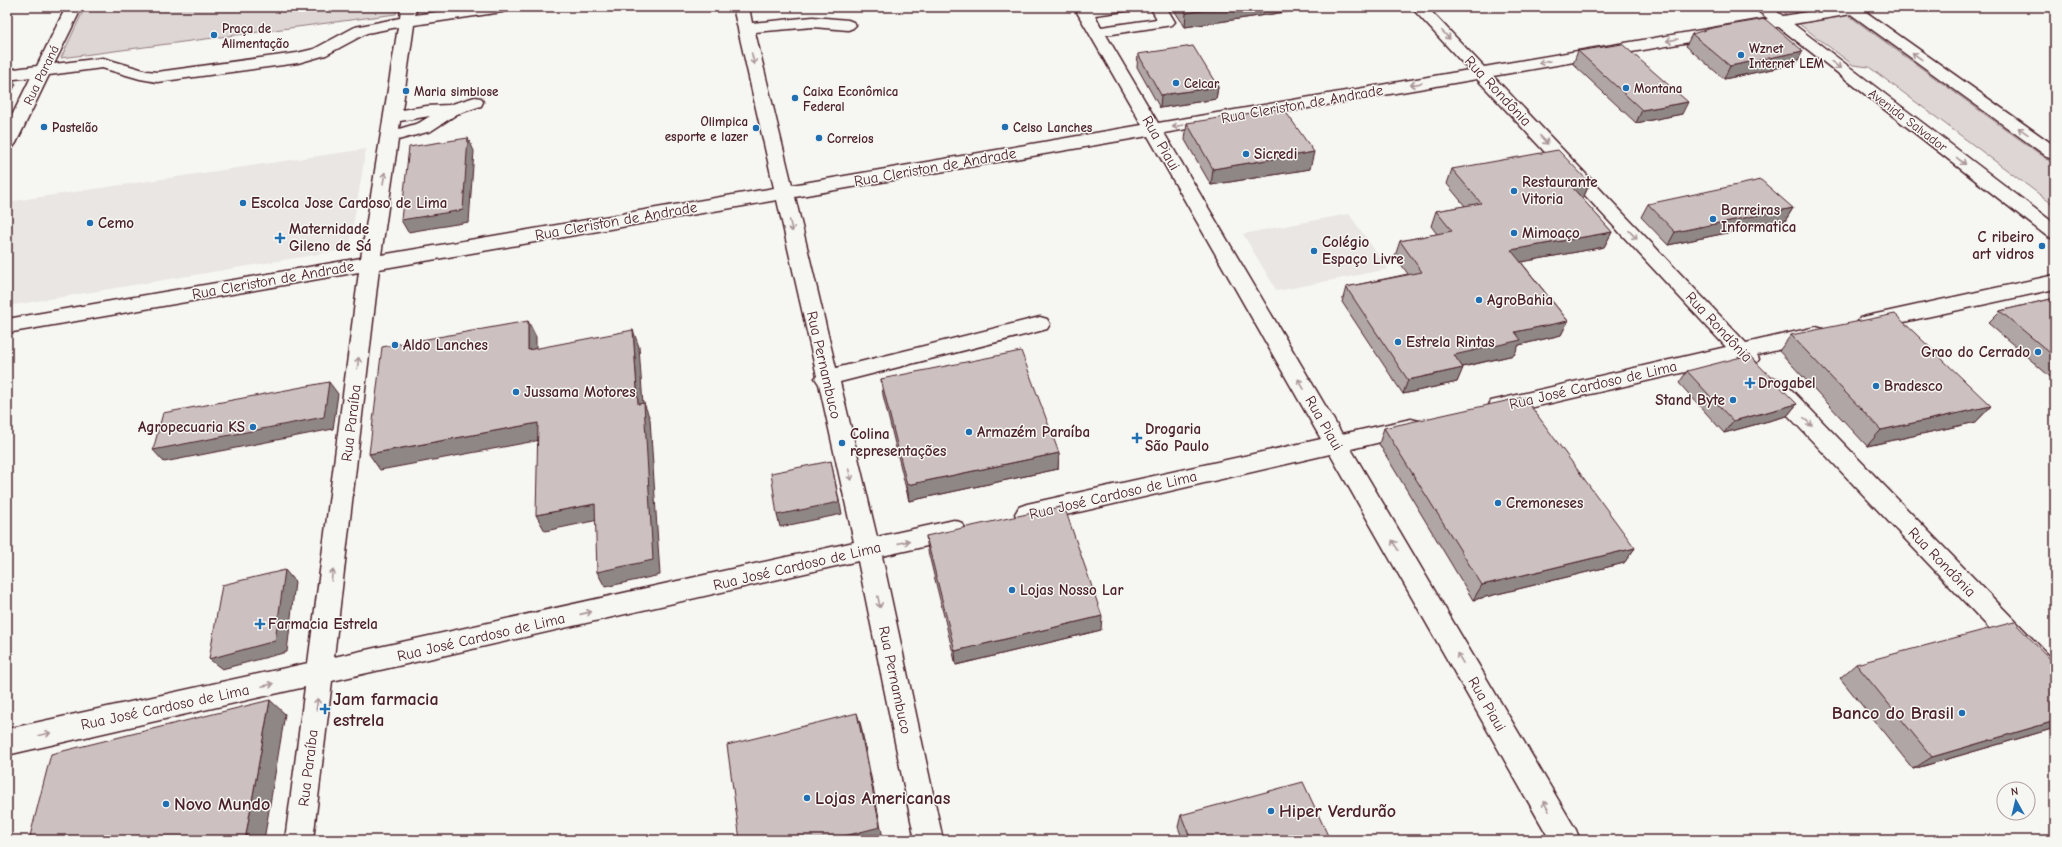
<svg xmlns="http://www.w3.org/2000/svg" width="2062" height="847" font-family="'Comic Neue',sans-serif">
<rect width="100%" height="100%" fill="#f6f6f2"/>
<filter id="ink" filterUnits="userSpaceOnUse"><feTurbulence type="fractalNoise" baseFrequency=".025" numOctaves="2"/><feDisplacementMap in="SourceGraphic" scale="8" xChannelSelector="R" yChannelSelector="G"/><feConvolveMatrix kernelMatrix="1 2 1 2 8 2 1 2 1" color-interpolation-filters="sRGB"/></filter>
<g filter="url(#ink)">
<!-- built -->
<path fill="#e9e6e3" d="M366,149L349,249L7,306V202Z
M1349,214L1388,269L1277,291L1243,234Z"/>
<!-- green -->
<path fill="#ddd6d5" stroke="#947a80" d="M85,7H397L396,14L61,58Z
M1777,7H1837L2055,165V206L1869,67L1853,65Z"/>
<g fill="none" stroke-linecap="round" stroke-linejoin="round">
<!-- minor casing -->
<g stroke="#4a1f2b" stroke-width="3">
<path id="minor" d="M66,7H82L54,64L103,58L147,71L157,72L297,53L314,49L355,27L400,18L401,7H417L415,15L472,7H510L507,10L502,12L414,25L402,110L427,106L449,105L475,97L481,98L483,102L481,106L457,114L431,131L398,140L381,255L774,188L733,7H749L752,23L813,17L848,20L853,22L856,25L853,28L848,30L813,27L755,32L792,185L1142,125L1074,7H1135L1132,10L1095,15L1101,27L1157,19L1150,7H1166L1175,22L1172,25L1106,35L1158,123L1469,70L1411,7H1427L1484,67L1836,7H1871L1868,10L1863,12L1493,76L1746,343L1816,327L1823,329L1826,334L1823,339L1757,355L1759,359L1756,364C1748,367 1743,366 1737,360L1499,415L1491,413L1488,407L1491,401L1726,347L1477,79L1164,133L1342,434L1411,419L1419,421L1422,427L1419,433L1351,449L1576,830L1580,840H1550L1330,454L1027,524L1019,521L1015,514L1019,507L1027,504L1321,439L1148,136L795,197L836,368L1040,317L1047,319L1050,324L1047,329L1040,331L840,382L877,537L954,520L962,523L966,530L962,537L954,540L882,556L943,840H915L858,561L332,681L313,840H285L305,687L7,755V729L308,663L359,272L7,333V319L361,258L398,27L367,33L326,55L298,63L157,82L140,79L102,68L49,75L16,143L13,147L7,148V126L31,77L7,80V70L37,66ZM430,116L419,123L399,129L400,121ZM777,200L817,376L815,378L819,384L854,542L334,657L379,269Z
M2055,275V289L1867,330L1860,328L1857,323L1860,318L1867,316Z
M1774,378L1782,380L2055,662V692L2046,688L1766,392L1763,386L1766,380Z"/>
</g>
<!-- major casing -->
<g stroke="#4a1f2b" stroke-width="3">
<path id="major" d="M1753,7H1771L2055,224V239L2048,237Z
M1841,7H1859L2055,146V159L2049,158Z"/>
</g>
<!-- minor -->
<use href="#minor" fill="#f6f6f2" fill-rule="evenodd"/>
<!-- major -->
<use href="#major" fill="#f6f6f2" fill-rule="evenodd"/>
</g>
<!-- wall -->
<path fill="#afa6a5" stroke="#4a1f2b" d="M1172,7H1319L1185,27Z
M1692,34L1796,64L1724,79L1686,46Z
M1578,51L1682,114L1636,123L1573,64Z
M1138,54L1218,87L1216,99L1160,108L1137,67Z
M1187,123L1310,169L1211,185L1185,140Z
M1452,169L1590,183L1583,198L1582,199L1612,232L1604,247L1521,262L1568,321L1561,335L1519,345L1514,355L1463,367L1457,382L1403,394L1342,302L1346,287L1408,274L1395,256L1400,241L1437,234L1431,226L1436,211L1465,206L1447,184Z
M1648,204L1793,208L1785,221L1668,245L1641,217Z
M2055,298V381L1988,323L2000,311Z
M1791,335L1991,406L1976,422L1867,446L1779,351Z
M1687,371L1797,404L1787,416L1724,433L1679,383Z
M881,379L1059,453L1058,469L909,501L883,395Z
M1384,428L1635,548L1624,563L1473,600L1379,444Z
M926,536L1101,630L956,665L928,551Z
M1856,664L2055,728L1913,769L1840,678Z
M1181,815L1330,840H1183L1178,827Z"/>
<!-- shaded-wall -->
<path fill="#8f8786" stroke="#4a1f2b" d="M1227,7H1319L1185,27L1186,13Z
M1803,51L1796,64L1724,79L1730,66Z
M9,75L16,84L7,101V79Z
M1218,87L1216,99L1160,108L1161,95Z
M1688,102L1682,114L1636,123L1642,110Z
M468,138L474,151L469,222L408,232L401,220Z
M1314,152L1310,169L1211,185L1213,169Z
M1590,183L1583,198L1564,201L1571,186Z
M1793,208L1785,221L1668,245L1675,232Z
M1612,232L1604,247L1505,265L1511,250Z
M528,321L536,337V366L528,350Z
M1568,321L1561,335L1519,345L1514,355L1448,370L1454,355L1515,332Z
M633,330L639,347L644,420L638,404Z
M1463,368L1457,382L1403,394L1408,380Z
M329,382L338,394L333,429L164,462L153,450Z
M644,403L650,419L660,575L605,587L597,572Z
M1797,404L1787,416L1724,433L1733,421Z
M1991,406L1976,422L1867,446L1881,430Z
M538,423L546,439L380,470L369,454Z
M1059,453L1058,469L909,501L907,485Z
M831,461L842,514L780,527L777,515Z
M595,504L603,519L545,531L536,515Z
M1635,548L1624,563L1473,600L1482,585Z
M285,570L295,582L287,652L222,669L209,659Z
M1102,616L1101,630L956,665L955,651Z
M270,700L285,714L264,840H245Z
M857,713L861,726L883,838L877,840H829Z
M2055,721V728L1913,769L1932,757Z"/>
<!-- building -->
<path fill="#ccc1c0" stroke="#4a1f2b" d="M1183,7H1227L1186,13Z
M1765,19L1803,51L1730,66L1692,34L1712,28Z
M1622,44L1688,102L1642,110L1578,51Z
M1193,46L1218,87L1161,95L1138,54Z
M1283,108L1314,152L1213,169L1187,123Z
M468,138L463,210L401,220L409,147Z
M1558,150L1590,183L1571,186L1612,232L1511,250L1568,321L1515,332L1521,340L1454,355L1463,368L1408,380L1346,287L1422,272L1400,241L1452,231L1436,211L1481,203L1452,169Z
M1761,180L1793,208L1675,232L1648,204Z
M2055,298V357L2000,311Z
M1895,314L1991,406L1881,430L1791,335Z
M528,321V350L633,330L638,404L644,403L653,560L597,572L595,504L536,515L538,423L369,454L382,347Z
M1021,351L1059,453L907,485L881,379Z
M1749,355L1797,404L1733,421L1687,371Z
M329,382L324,417L153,450L163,413Z
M1524,397L1635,548L1482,585L1384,428Z
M831,461L839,502L777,515L771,473Z
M1064,506L1102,616L955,651L926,536Z
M285,570L275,641L209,659L222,585Z
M2014,622L2055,664V721L1932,757L1856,664Z
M270,700L245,840H29L51,754Z
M857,713L880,827L829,840H740L727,745Z
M1303,782L1330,840H1191L1181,815Z"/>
<!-- one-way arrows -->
<defs><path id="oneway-shaft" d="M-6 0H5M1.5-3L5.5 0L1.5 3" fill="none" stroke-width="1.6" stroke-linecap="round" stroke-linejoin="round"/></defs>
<g stroke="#a99598">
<use href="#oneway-shaft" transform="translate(1446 35) rotate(46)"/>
<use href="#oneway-shaft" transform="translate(1672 40) rotate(170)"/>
<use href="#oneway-shaft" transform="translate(1917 56) rotate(-144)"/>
<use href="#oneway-shaft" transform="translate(753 59) rotate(77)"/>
<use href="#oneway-shaft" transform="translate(1544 62) rotate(170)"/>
<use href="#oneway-shaft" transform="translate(1836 65) rotate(37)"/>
<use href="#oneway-shaft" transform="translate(1416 84) rotate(170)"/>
<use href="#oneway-shaft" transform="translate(1178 126) rotate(170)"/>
<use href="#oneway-shaft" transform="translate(2023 131) rotate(-145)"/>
<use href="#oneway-shaft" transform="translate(1544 140) rotate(47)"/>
<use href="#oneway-shaft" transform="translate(1961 161) rotate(37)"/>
<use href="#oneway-shaft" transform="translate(384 178) rotate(-81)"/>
<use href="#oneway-shaft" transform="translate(791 226) rotate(77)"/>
<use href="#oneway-shaft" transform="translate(1633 235) rotate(47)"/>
<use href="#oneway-shaft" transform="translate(358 363) rotate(-83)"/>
<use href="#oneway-shaft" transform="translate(1301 384) rotate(-120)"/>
<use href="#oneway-shaft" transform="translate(1808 422) rotate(46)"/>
<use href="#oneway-shaft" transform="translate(850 475) rotate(76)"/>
<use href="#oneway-shaft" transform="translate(904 542) rotate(-13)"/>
<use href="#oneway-shaft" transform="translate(1395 545) rotate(-120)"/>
<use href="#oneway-shaft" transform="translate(332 575) rotate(-83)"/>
<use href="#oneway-shaft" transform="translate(879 602) rotate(78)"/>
<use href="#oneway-shaft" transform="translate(586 613) rotate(-13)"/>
<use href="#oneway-shaft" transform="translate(1460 658) rotate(-120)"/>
<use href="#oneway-shaft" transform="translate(268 685) rotate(-12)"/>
<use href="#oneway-shaft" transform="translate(317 704) rotate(-83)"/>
<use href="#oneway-shaft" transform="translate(45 734) rotate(-12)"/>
<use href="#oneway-shaft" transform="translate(1546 806) rotate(-120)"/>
</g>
</g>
<!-- markers -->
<g fill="#1f6fb2" stroke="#f6f6f2" stroke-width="1.5">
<circle cx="214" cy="35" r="4"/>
<circle cx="1741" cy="55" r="4"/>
<circle cx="1176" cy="83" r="4"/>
<circle cx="1626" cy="88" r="4"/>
<circle cx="406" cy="91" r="4"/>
<circle cx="795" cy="98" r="4"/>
<circle cx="44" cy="127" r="4"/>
<circle cx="1005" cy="127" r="4"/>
<circle cx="756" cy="128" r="4"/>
<circle cx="819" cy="138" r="4"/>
<circle cx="1246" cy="154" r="4"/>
<circle cx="1514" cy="191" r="4"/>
<circle cx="243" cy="203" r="4"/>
<circle cx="1713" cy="219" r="4"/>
<circle cx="90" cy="223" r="4"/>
<circle cx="1514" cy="233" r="4"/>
<path d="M278 232h4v4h4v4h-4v4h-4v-4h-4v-4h4z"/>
<circle cx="2042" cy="246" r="4"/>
<circle cx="1314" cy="251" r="4"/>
<circle cx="1479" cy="300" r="4"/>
<circle cx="1398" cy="342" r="4"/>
<circle cx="395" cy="345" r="4"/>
<circle cx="2038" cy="352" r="4"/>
<path d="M1748 377h4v4h4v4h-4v4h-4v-4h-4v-4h4z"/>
<circle cx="1876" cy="386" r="4"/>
<circle cx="516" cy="392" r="4"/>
<circle cx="1733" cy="400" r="4"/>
<circle cx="253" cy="427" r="4"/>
<circle cx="969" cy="432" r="4"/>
<path d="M1135 432h4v4h4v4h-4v4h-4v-4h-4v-4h4z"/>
<circle cx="842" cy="443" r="4"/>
<circle cx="1498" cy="503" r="4"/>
<circle cx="1012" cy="590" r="4"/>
<path d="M258 618h4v4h4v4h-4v4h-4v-4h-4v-4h4z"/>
<path d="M323 703h4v4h4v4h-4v4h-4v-4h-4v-4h4z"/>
<circle cx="1962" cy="713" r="4"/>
<circle cx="807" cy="798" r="4"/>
<circle cx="166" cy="804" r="4"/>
<circle cx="1271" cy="811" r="4"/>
</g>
<g text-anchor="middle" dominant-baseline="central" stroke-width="3" stroke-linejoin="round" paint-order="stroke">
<!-- far-poi labels -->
<g font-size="13" font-weight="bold" fill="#4a1f2b" stroke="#f6f6f2" text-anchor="start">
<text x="222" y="28">Praça de<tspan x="222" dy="15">Alimentação</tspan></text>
<text x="1749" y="48">Wznet<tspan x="1749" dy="15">Internet LEM</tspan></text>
<text x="1184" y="83">Celcar</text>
<text x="1634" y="88">Montana</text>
<text x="414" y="91">Maria simbiose</text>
<text x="803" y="91">Caixa Econômica<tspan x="803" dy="15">Federal</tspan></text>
<text x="748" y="121" text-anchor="end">Olimpica<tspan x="748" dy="15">esporte e lazer</tspan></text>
<text x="52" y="127">Pastelão</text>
<text x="1013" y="127">Celso Lanches</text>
<text x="827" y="138">Correios</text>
</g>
<!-- far-street labels -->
<g font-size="13" fill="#4a1f2b" stroke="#f6f6f2">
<text transform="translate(41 75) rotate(-64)">Rua Paraná</text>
<text transform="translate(1908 120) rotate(37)">Avenida Salvador</text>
</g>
<!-- street labels -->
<g font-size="15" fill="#4a1f2b" stroke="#f6f6f2">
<text transform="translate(1498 91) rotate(47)">Rua Rondônia</text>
<text transform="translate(1302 104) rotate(-10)">Rua Cleriston de Andrade</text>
<text transform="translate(1161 143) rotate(60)">Rua Piaui</text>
<text transform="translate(935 167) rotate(-10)">Rua Cleriston de Andrade</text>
<text transform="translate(616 221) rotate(-10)">Rua Cleriston de Andrade</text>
<text transform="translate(273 280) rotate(-10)">Rua Cleriston de Andrade</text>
<text transform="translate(1719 327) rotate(47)">Rua Rondônia</text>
<text transform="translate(824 365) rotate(77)">Rua Pernambuco</text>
<text transform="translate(1593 385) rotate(-13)">Rua José Cardoso de Lima</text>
<text transform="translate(351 423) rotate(-83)">Rua Paraíba</text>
<text transform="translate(1324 423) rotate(60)">Rua Piaui</text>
<text transform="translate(1113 495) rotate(-13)">Rua José Cardoso de Lima</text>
<text transform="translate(1942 562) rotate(46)">Rua Rondônia</text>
<text transform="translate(797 566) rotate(-13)">Rua José Cardoso de Lima</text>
<text transform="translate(481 637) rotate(-13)">Rua José Cardoso de Lima</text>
<text transform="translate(895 680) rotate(78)">Rua Pernambuco</text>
<text transform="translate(1487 704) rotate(60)">Rua Piaui</text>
<text transform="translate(165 707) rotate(-12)">Rua José Cardoso de Lima</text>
<text transform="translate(308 768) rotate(-83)">Rua Paraíba</text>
</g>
<!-- poi labels -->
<g font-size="15" font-weight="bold" fill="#4a1f2b" stroke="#f6f6f2" text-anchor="start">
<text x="1254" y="154">Sicredi</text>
<text x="1522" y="182">Restaurante<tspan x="1522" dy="17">Vitoria</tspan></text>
<text x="251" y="203">Escolca Jose Cardoso de Lima</text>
<text x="1721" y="210">Barreiras<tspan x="1721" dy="17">Informatica</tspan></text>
<text x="98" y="223">Cemo</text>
<text x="289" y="229">Maternidade<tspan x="289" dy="17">Gileno de Sá</tspan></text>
<text x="1522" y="233">Mimoaço</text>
<text x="2034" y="237" text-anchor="end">C ribeiro<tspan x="2034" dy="17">art vidros</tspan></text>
<text x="1322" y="242">Colégio<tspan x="1322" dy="17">Espaço Livre</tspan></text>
<text x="1487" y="300">AgroBahia</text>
<text x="1406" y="342">Estrela Rintas</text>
<text x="403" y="345">Aldo Lanches</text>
<text x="2030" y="352" text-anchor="end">Grao do Cerrado</text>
<text x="1758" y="383">Drogabel</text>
<text x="1884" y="386">Bradesco</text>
<text x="524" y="392">Jussama Motores</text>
<text x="1725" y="400" text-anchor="end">Stand Byte</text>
<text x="245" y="427" text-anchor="end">Agropecuaria KS</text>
<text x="1145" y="429">Drogaria<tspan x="1145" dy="17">São Paulo</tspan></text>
<text x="977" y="432">Armazém Paraíba</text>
<text x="850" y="434">Colina<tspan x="850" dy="17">representações</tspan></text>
<text x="1506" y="503">Cremoneses</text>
<text x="1020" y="590">Lojas Nosso Lar</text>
<text x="268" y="624">Farmacia Estrela</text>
</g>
<!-- near-poi labels -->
<g font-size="18" font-weight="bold" fill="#4a1f2b" stroke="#f6f6f2" text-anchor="start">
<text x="333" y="699">Jam farmacia<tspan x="333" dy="21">estrela</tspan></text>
<text x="1954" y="713" text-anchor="end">Banco do Brasil</text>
<text x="815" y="798">Lojas Americanas</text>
<text x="174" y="804">Novo Mundo</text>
<text x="1279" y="811">Hiper Verdurão</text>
</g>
</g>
<!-- margin -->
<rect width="2062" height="847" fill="none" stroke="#f6f6f2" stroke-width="24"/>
<rect x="12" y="12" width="2038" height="823" fill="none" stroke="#4a1f2b" stroke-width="1.5" filter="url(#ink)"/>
<!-- north arrow -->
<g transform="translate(2016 801) rotate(352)"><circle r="19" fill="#f6f6f2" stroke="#b1a0a2"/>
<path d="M0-3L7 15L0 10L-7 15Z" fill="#1f6fb2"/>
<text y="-6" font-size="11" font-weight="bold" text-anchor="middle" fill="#4a1f2b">N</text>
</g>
</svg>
